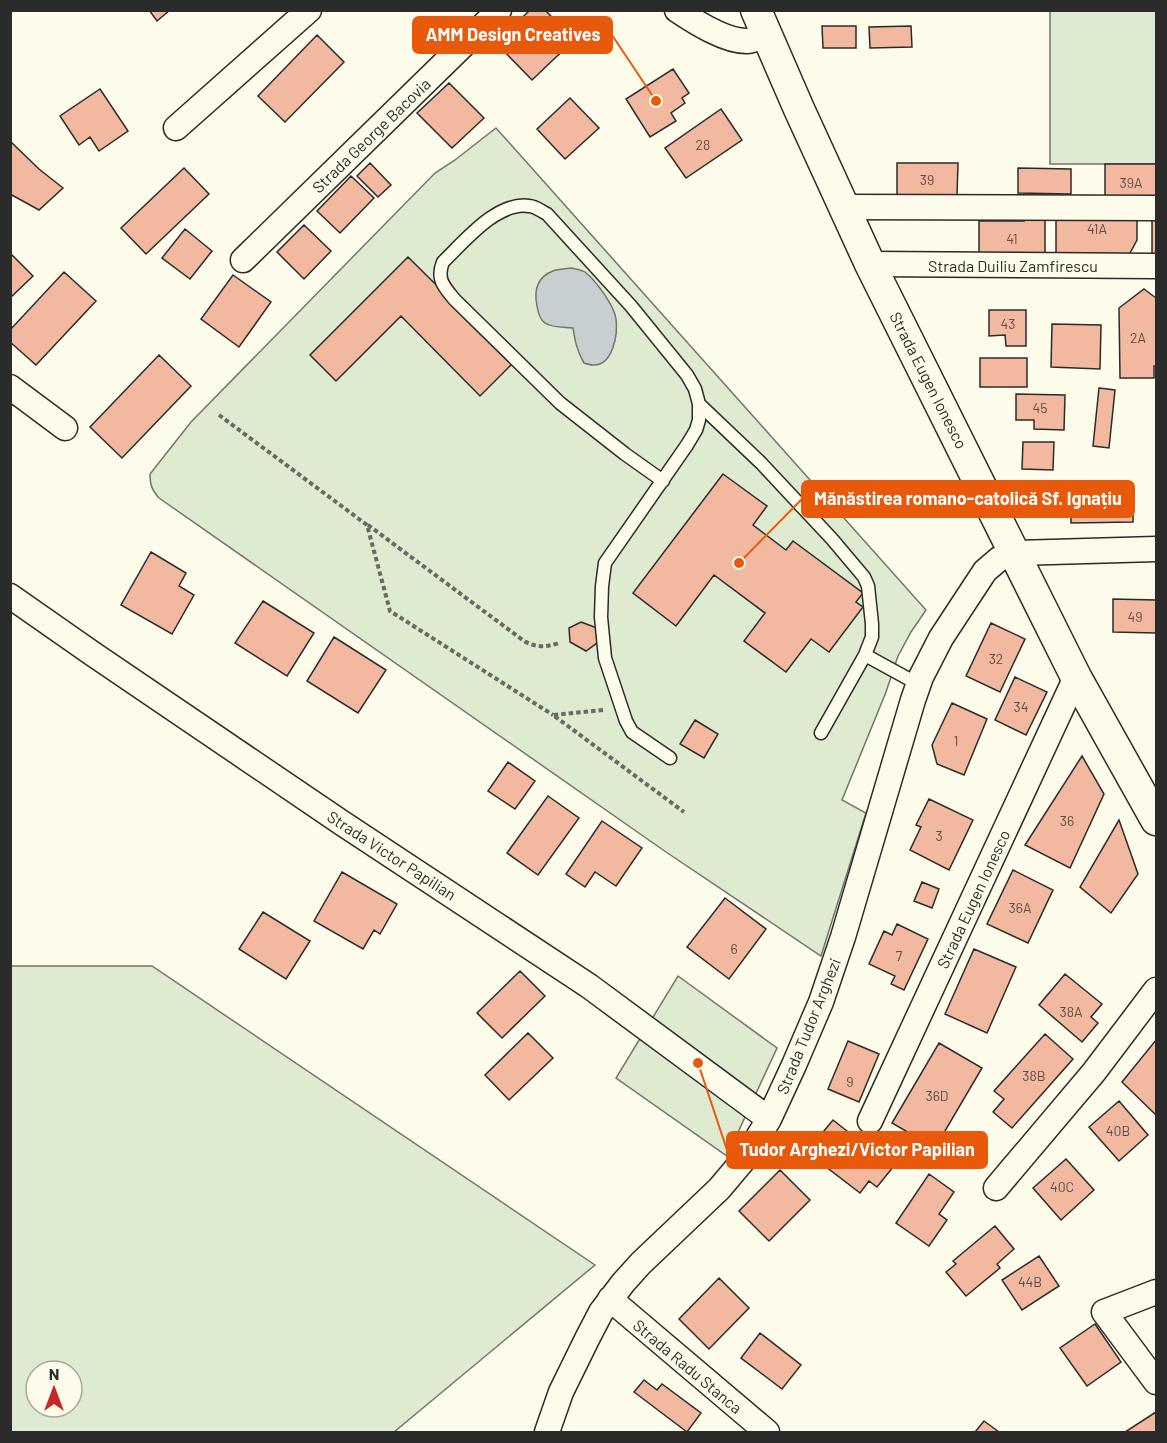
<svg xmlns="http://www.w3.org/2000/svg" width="1167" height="1443" font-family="Barlow,sans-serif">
<rect width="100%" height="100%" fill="#fdfbea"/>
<!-- green -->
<path fill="#deebd1" stroke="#74746e" stroke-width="1.5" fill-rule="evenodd" d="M1050,11H1156V164H1050Z
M496,128L926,610L911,632L898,656L886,692L842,800L866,813L821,956L666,852L159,498C152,490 150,485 150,474L191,422L435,173L455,160Z
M10,966H152L595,1265L394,1432H11ZM36,1371H72V1407H36Z
M678,976L777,1048L727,1156L616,1078Z"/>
<!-- water -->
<path fill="#c7d0d0" stroke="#74746e" stroke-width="1.5" d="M572,268C576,269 582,270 585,272C596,281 614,305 616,319C618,334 613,366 593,365C590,365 587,364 584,363C577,351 575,341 573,328C564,327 552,328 545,323C540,320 538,312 537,306C534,291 537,277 553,271C558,269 566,269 572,268Z"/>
<!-- building -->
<path fill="#f2b8a0" stroke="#2b2b2b" stroke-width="1.5" d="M149,10H170L157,21Z
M530,10H545L574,40L532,80L496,43Z
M822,26H856V48H823Z
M911,26L912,47L870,48L869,27Z
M317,35L344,62L285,122L258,96Z
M673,69L689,93L682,98L685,103L671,113L676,121L650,137L626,99Z
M449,83L484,118L452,148L417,113Z
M100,89L128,131L99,151L90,137L79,145L60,116Z
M570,98L599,128L565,159L537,129Z
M721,109L742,140L686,178L665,148Z
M10,141L39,169L63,188L39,210L10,194Z
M370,163L391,185L378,197L357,176Z
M897,163H958L957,196H897Z
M1105,164H1156V200H1105Z
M184,168L209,194L146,254L121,228Z
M1018,168L1071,169V194L1018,193Z
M351,176L374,198L340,233L317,211Z
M1024,214H1045V255L979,254V221H1024Z
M1056,216L1137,217V240L1129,255L1056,254Z
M1152,217H1156V257L1152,256Z
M304,225L331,251L304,279L277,252Z
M185,229L212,251L190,279L162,258Z
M10,253L33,276L10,298Z
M408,257L514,362L480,396L401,316L336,381L310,355Z
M64,272L96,301L36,365L10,342V330Z
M233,275L271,302L239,347L201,319Z
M1144,289L1156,298V366H1154V378H1120L1119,308Z
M989,310H1026V346H1006L1005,335L989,336Z
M1052,324L1101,325L1100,369L1051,367Z
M159,355L191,386L122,458L90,427Z
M980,358H1027V387H980Z
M1099,388L1115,390L1109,448L1093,446Z
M1016,394L1065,395L1064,430L1034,429V420H1016Z
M1023,442H1054L1053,470L1022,469Z
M723,474L767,506L753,525L786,550L793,541L863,593L856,602L863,607L829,652L811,639L786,672L744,641L765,613L714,575L676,626L633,593Z
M1133,490V522L1071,523V491Z
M151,552L186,573L179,586L194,595L172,634L121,605Z
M1113,599L1156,600V633L1113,632Z
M263,601L314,633L287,676L235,643Z
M581,622L597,628V643L586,651L570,642L569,628Z
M991,623L1025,639L1000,692L966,676Z
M334,637L386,670L358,713L307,681Z
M1015,677L1047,692L1026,735L995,720Z
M952,703L987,719L964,775L937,764L932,745Z
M695,720L718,734L704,758L680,744Z
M1082,756L1104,794L1070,868L1025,845Z
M508,762L535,781L515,809L488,791Z
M548,796L579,818L538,875L507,853Z
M929,799L973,820L949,870L910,850L921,827L916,825Z
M1119,820L1138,874L1111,913L1080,887Z
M602,821L642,848L616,886L595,872L585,887L566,874Z
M1013,870L1053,890L1028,943L987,924Z
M342,872L397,904L380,934L374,930L363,949L314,921Z
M922,882L939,889L932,908L914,901Z
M725,898L766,929L729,979L687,947Z
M263,912L310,941L286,979L239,949Z
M897,924L928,939L904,990L891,984L895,976L869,964L884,931L892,935Z
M974,949L1016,967L987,1033L945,1014Z
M520,971L545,996L502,1038L477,1013Z
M1065,974L1102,1004L1091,1017L1098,1023L1082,1042L1039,1005Z
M528,1033L553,1058L509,1100L485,1075Z
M1045,1034L1073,1059L1012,1128L993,1112L1004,1099L994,1091Z
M1156,1040V1115L1122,1082Z
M848,1041L879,1054L859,1102L828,1089Z
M939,1043L982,1068L935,1148L892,1123Z
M1119,1101L1148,1135L1119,1161L1089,1127Z
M833,1120L893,1167L877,1187L869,1181L860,1193L825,1166L837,1151L819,1137Z
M1066,1159L1094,1190L1061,1220L1033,1188Z
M780,1170L810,1200L769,1241L739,1211Z
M929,1174L954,1192L939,1214L947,1220L929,1246L896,1223Z
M995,1226L1014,1249L997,1264L1000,1268L966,1296L946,1272L956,1264L953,1261Z
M1039,1256L1059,1286L1022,1310L1002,1280Z
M719,1278L749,1308L709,1349L679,1319Z
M1095,1324L1121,1362L1087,1386L1060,1348Z
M760,1333L801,1365L782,1389L741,1358Z
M644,1380L657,1390L662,1384L701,1413L687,1432L634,1392Z
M1156,1412V1432H1125Z
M984,1421L999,1432H975Z"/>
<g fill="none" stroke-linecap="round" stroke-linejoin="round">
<!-- service casing -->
<g stroke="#2b2b2b" stroke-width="15">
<path id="service" d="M699,404L761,463L832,539L864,577L868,586L872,624V637L865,655
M663,481L625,454L560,403L455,300C444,287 436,279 443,262C464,242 497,201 529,206C535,206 541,211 547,214L631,306L687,375L695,389L699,404V420L696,430L687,445L605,563L602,586L601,617L605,658L626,721L632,732L670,758
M821,733L865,655L918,684"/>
</g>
<!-- minor casing -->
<g stroke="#2b2b2b" stroke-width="27">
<path id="minor" d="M677,10C695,22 726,42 748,41C754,40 761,37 767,36
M176,128L309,10
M844,207L1156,208
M243,260L499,10
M870,264L1156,266
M10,387L65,428
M10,596L93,654L342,823L589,986L769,1119
M870,1121L1076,677
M996,1188L1094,1072L1156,990
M1156,1292L1104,1312L1156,1382
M610,1299L767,1432
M547,1432L561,1392L587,1339L601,1312L623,1283L641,1263L719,1189L746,1157L769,1119L794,1065L821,1002L843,937L913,700L921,677L941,638L985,571L999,559L1016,553L1156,549"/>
</g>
<!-- tertiary casing -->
<g stroke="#2b2b2b" stroke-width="33">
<path id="tertiary" d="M756,10L799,109L870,264L1076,677L1156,820"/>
</g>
<!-- path -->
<path stroke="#6a6964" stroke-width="4" stroke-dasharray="4.5 3" stroke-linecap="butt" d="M219,415L367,525L390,611L553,715
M368,525L524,641C536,648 546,647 559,643
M603,710L553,715L684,812"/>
<!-- service -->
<use href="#service" stroke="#fdfbea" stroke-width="12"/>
<!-- minor -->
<use href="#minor" stroke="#fdfbea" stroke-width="24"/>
<!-- tertiary -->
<use href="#tertiary" stroke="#fdfbea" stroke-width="30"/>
</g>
<g text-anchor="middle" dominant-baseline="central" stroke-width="4.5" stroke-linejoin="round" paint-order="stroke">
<!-- number labels -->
<g font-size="14" fill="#5d4e48">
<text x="703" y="144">28</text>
<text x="927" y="179">39</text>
<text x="1131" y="182">39A</text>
<text x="1097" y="228">41A</text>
<text x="1012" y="238">41</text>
<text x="1008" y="323">43</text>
<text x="1138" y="337">2A</text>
<text x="1040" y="407">45</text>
<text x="1135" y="616">49</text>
<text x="996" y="658">32</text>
<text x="1021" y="706">34</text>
<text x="956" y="740">1</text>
<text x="1067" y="820">36</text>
<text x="939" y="835">3</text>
<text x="1020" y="907">36A</text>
<text x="734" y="948">6</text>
<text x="899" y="955">7</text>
<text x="1071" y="1011">38A</text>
<text x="1034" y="1075">38B</text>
<text x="850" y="1081">9</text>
<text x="937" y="1095">36D</text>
<text x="1118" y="1130">40B</text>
<text x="1062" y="1186">40C</text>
<text x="1030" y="1281">44B</text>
</g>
<!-- street labels -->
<g font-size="16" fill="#2b2b2b" stroke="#fdfbea">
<text transform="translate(371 135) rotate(-44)">Strada George Bacovia</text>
<text x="1013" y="265">Strada Duiliu Zamfirescu</text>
<text transform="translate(929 380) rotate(63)">Strada Eugen Ionesco</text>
<text transform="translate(392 855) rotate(33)">Strada Victor Papilian</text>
<text transform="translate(973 899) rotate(-65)">Strada Eugen Ionesco</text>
<text transform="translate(808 1026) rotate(-68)">Strada Tudor Arghezi</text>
<text transform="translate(688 1366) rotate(40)">Strada Radu Stanca</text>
</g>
</g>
<!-- callouts -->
<path fill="none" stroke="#e8590c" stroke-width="2" d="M656 101L612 35M739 563L802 499M698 1063L727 1150"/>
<g fill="#e8590c" stroke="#fdfbea" stroke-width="2">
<circle cx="656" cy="101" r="6"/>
<circle cx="739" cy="563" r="6"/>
<circle cx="698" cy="1063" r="6"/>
</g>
<g fill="#e8590c" stroke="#e8590c" stroke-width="2">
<rect x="413" y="17" width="199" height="36" rx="6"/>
<rect x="802" y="481" width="332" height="36" rx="6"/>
<rect x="727" y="1132" width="260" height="36" rx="6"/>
</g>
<g font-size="18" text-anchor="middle" font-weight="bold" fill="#fff">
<text x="513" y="41">AMM Design Creatives</text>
<text x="968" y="505">Mănăstirea romano-catolică Sf. Ignațiu</text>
<text x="857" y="1156">Tudor Arghezi/Victor Papilian</text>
</g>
<!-- border -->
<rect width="1167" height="1443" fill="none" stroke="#2b2b2b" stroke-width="24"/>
<!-- north arrow -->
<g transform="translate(54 1389)"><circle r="28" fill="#fdfbea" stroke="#a9a89e" stroke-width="1.5"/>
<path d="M0-4.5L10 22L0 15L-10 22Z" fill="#c62828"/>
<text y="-9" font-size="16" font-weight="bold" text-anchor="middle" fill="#2b2b2b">N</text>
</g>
</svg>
